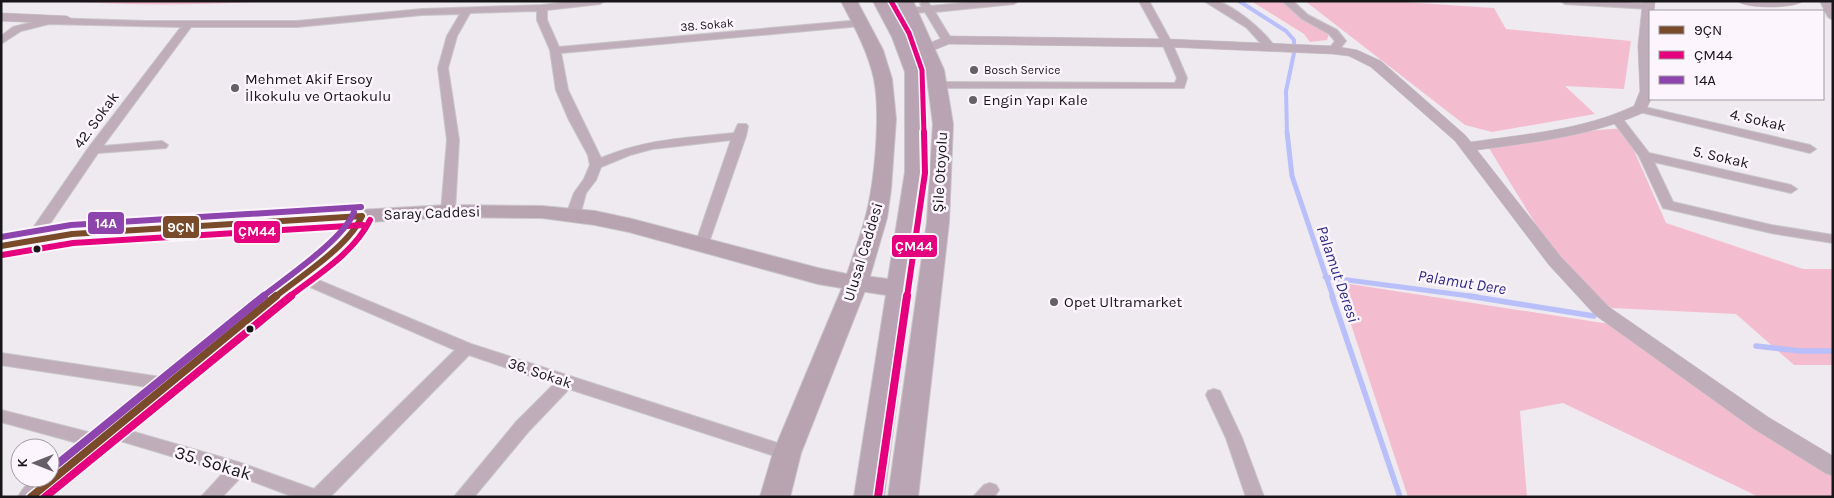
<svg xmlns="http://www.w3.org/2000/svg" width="1834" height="498" font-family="Karla,sans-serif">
<rect width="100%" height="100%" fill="#efeaef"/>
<!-- green -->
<path fill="#f4bdcf" d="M62,1H274C203,5 132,6 62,1Z
M1251,1H1281L1329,34L1327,40L1310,42L1304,34Z
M1305,1H1388L1494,8L1506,29L1631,41L1624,89L1565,86L1595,114L1492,132L1465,125Z
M1624,128L1666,223L1803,269H1833V365H1794L1736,314L1611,308L1565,272L1487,145L1500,138Z
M1337,282L1616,325L1833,463V497H1759L1563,403L1520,411L1527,497H1408Z"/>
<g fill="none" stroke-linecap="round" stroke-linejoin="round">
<!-- stream-far2 -->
<path stroke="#b8bffa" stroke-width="4" d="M1239,1L1286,31L1294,40V43
M1287,134L1286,91L1294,53"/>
<!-- stream-far1 -->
<path stroke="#b8bffa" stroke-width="5" d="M1287,132L1292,176L1333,297
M1325,277L1477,297"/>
<!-- stream -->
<path stroke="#b8bffa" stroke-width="5.5" d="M1332,296L1400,497
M1469,296L1594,316
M1756,346L1801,351H1833"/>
<!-- minor casing -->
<g stroke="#c8c5c8" stroke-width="2">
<path id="minor" d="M574,1H605L600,4L547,10V20L559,47L861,20L866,23L861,26L561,53L568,90L601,158C646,139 686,138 734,133L738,124H746L748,126L746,136L707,248H697L695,245L731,140L652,149L630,155L601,167L596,180L586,193L580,215L578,218H568L566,215L574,193L584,179L590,165L588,155L569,120L556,90L550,50L537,20V11L470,13L457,36L448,68L459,140L455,211L453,214L448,215L441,211L447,140L438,68L447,36L460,14L422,15L297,27H191L103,146L162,141L168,145L166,148L98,153L47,228L42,243L37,244L30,240L33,228L89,147L181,27L49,24L21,31L1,44V36L13,27L49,18L145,21H297L422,9L542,5Z
M924,1L928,2L931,6L981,1H1019L1014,4L935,12L952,40L947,43L943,42L925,12L910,14L905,11L910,8L922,7L920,4Z
M1139,1H1149L1172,43L1187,78L1184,88H938L932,85L938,82L1175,83L1177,78L1162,43Z
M1204,1C1208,1 1213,0 1216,1C1235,6 1264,31 1275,47L1270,50L1266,49L1247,28Z
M1282,1H1293L1308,15L1337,30L1346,41L1337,52H1329L1328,50L1335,41L1329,34L1302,19Z
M1560,1C1576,1 1645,0 1654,6L1649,9L1565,4Z
M1820,1H1830L1833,7V20L1828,17Z
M1640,106L1810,145L1816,149L1810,153L1636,111L1634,109L1636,107Z
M1618,117L1622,118L1649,153L1791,185L1797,189L1791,193L1654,162L1673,202L1771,225L1833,235V243L1771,233L1663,208L1639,156L1612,120Z
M299,272L471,344L793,448L796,453L793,458L787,460L569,389L528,432L474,497H454L516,422L554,384L469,355L330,497H294L241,477L222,497H201L224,472L104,436L102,431L104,426L110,425L238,462L314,489L455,350L294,280L292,277L294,274Z
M1,353L167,378L173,380L175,384L173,388L167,390L1,365Z
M1214,389L1220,391L1242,438L1264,497H1246L1226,438L1206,395L1208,391Z
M1,410L96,434L102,436L104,441L102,446L96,448L1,422Z
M990,483L996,485L999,490L994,497H973L984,485Z"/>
</g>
<!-- tertiary casing -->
<g stroke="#c8c5c8" stroke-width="1">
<path id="tertiary" d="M1643,1H1655L1654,11H1650L1651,99L1645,112C1592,136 1535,142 1477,150L1561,257L1609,307L1768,417L1833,456V476L1825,473L1754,429L1595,315L1549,265L1455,141L1371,67L1349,56L1333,54L1167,47L949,44L927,53L920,49L922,46L947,36L1167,39L1333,46L1357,50L1381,61L1465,135L1471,142C1527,134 1582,130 1634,106L1640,91L1638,46Z
M1737,1H1803C1794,9 1746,9 1737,1Z
M1,13L67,16L73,20L67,24L1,21Z"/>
</g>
<!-- secondary casing -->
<g stroke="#c8c5c8" stroke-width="2">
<path id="secondary" d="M362,210L369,212L372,216L365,229L348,248L175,390L49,497H18C26,482 34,478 50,478V467L334,240L349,223L355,212Z"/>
</g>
<!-- primary casing -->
<g stroke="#c8c5c8" stroke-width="2">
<path id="primary" d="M841,1H857L883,50L892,79L896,119L891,189L887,218L868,283L801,453L790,497H760L773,453L842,288L818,284L629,232L595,225L542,218L448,217L180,234L72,241L1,253V239L72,227L180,220L448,205L542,206L595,211L632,219L818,268L847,274C853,256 860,237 865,219C875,183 881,114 874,79C868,51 854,26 841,1Z"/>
</g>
<!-- trunk casing -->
<g stroke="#c8c5c8" stroke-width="2">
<path id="trunk" d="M873,1H889L910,37L923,72L927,172L884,497H854L886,295L847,289L844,283L847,277L856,275L888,279L905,172V72L892,37Z
M897,1H913L944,70L953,124L949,222L918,497H888L927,222L933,124L926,70Z"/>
</g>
<!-- minor -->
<use href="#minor" fill="#bfaeb9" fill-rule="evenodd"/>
<!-- tertiary -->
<use href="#tertiary" fill="#bfaeb9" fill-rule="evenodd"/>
<!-- secondary -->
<use href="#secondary" fill="#beacb8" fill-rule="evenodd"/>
<!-- primary -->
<use href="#primary" fill="#b8a3b1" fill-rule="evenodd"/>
<!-- trunk -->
<use href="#trunk" fill="#b8a4b2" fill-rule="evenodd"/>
<!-- bus-1-far1 casing -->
<g stroke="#fcf5fe" stroke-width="10">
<path id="bus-1-far1" d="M1,246L72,234L362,216
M275,297C301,276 349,246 362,216"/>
</g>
<!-- bus-1 casing -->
<g stroke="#fcf5fe" stroke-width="11">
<path id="bus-1" d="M31,497L276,296"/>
</g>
<!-- bus-2-far2 casing -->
<g stroke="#fcf5fe" stroke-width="8">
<path id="bus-2-far2" d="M891,1L909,33L922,70L924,134"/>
</g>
<!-- bus-2-far1 casing -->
<g stroke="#fcf5fe" stroke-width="10">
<path id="bus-2-far1" d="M2,255L73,243L363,225
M289,297C317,275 354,253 370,220
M907,297L925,173L924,132"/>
</g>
<!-- bus-2 casing -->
<g stroke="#fcf5fe" stroke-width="11">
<path id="bus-2" d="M45,497L291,296
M878,497L907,296"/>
</g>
<!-- bus-3-far1 casing -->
<g stroke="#fcf5fe" stroke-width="10">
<path id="bus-3-far1" d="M1,237L71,225L361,207
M262,297C286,278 344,239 354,212"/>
</g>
<!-- bus-3 casing -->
<g stroke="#fcf5fe" stroke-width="11">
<path id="bus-3" d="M50,470L264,296"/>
</g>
<!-- bus-1-far1 -->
<use href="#bus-1-far1" stroke="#7a4b2a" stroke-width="6"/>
<!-- bus-1 -->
<use href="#bus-1" stroke="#7a4b2a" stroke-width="8"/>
<!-- bus-2-far2 -->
<use href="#bus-2-far2" stroke="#e5007d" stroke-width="5"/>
<!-- bus-2-far1 -->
<use href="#bus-2-far1" stroke="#e5007d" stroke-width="6"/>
<!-- bus-2 -->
<use href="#bus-2" stroke="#e5007d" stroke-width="8"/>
<!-- bus-3-far1 -->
<use href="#bus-3-far1" stroke="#8e44ad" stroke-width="6"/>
<!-- bus-3 -->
<use href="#bus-3" stroke="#8e44ad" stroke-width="8"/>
</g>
<!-- markers -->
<g fill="#646065" stroke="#fcf5fe" stroke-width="2">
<circle cx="974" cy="70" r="5"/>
<circle cx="235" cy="88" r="5"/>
<circle cx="973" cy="100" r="5"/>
<circle cx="1054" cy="302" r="5"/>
</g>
<g fill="#19161a" stroke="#fcf5fe" stroke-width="2">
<circle cx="37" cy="249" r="4.5"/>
<circle cx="250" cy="329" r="4.5"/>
</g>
<g text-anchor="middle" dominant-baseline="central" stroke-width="5" stroke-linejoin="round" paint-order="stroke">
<!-- far-street labels -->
<g font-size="12" fill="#19161a" stroke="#fcf5fe">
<text transform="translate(707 25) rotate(-5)">38. Sokak</text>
</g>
<!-- far-poi labels -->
<g font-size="12" fill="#19161a" stroke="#fcf5fe" text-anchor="start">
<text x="984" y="70">Bosch Service</text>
</g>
<!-- poi labels -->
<g font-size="15" fill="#19161a" stroke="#fcf5fe" text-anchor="start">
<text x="245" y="79">Mehmet Akif Ersoy<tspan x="245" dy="17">İlkokulu ve Ortaokulu</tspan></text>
<text x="983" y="100">Engin Yapı Kale</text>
<text x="1064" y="302">Opet Ultramarket</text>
</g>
<!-- street labels -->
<g font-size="15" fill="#19161a" stroke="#fcf5fe">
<text transform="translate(96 120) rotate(-54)">42. Sokak</text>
<text transform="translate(1758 120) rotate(13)">4. Sokak</text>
<text transform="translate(1721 157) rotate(13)">5. Sokak</text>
<text transform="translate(940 172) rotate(-87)">Şile Otoyolu</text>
<text transform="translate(432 213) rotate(-2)">Saray Caddesi</text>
<text transform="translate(863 252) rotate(-73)">Ulusal Caddesi</text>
<text transform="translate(540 373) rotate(19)">36. Sokak</text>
</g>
<!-- water labels -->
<g font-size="16" font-style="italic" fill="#2c2a86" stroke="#fcf5fe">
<text transform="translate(1338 274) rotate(71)">Palamut Deresi</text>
<text transform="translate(1462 282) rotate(9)">Palamut Dere</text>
</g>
<!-- near-street labels -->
<g font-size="18" fill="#19161a" stroke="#fcf5fe">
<text transform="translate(213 463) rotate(17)">35. Sokak</text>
</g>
</g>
<g stroke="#fcf5fe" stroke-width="2">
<rect x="87" y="211" width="38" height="24" rx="5" fill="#8e44ad"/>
<rect x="162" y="215" width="38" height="24" rx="5" fill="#7a4b2a"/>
<rect x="233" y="220" width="48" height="24" rx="5" fill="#e5007d"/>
<rect x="891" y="234" width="47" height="24" rx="5" fill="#e5007d"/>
</g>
<g font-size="14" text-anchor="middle" font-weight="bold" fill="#fff">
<text x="106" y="228">14A</text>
<text x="181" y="232">9ÇN</text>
<text x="257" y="236">ÇM44</text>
<text x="914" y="251">ÇM44</text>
</g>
<!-- border -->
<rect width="1834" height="498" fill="none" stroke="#19161a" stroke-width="5"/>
<!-- legend -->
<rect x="1649" y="10" width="175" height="90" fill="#fcf5fe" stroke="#a19ca3"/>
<rect x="1659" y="26" width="25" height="8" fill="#7a4b2a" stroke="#a19ca3"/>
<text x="1694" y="35" font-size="15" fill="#19161a">9ÇN</text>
<rect x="1659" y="51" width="25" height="8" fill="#e5007d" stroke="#a19ca3"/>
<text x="1694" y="60" font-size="15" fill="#19161a">ÇM44</text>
<rect x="1659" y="76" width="25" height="8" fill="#8e44ad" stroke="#a19ca3"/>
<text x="1694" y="85" font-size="15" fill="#19161a">14A</text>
<!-- north arrow -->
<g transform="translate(35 463) rotate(270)"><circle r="24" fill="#fcf5fe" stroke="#a19ca3"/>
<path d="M0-4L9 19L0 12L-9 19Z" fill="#646065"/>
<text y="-8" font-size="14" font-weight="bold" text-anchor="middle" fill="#19161a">K</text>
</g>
</svg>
